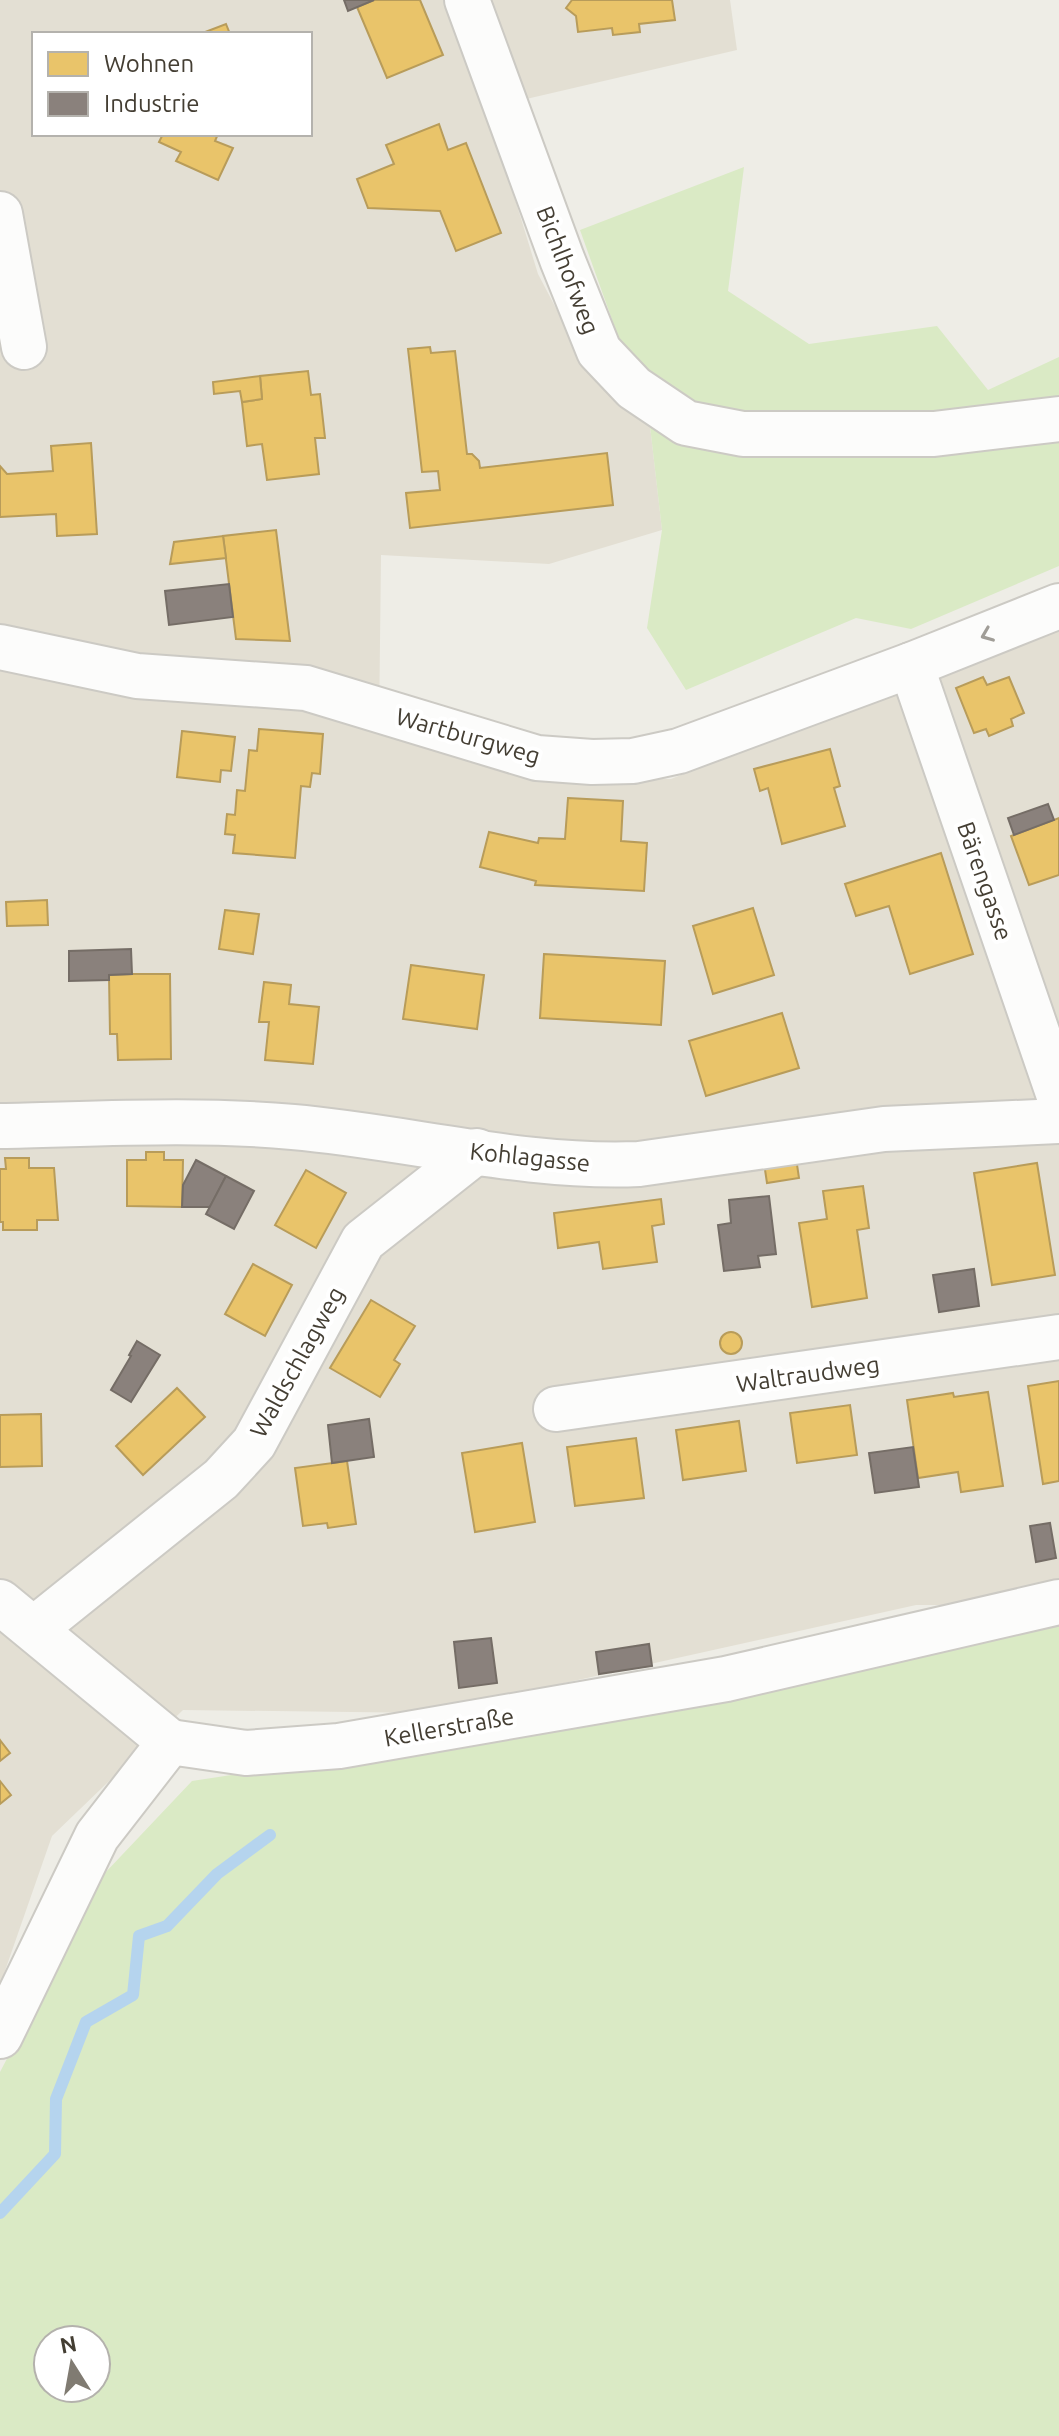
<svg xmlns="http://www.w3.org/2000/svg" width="1059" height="2436" font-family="Ubuntu,sans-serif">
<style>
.residential{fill:#e3dfd3;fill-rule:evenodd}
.green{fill:#daeac5;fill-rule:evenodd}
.homes{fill:#e9c46a;stroke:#b89c5a;stroke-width:2}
.industry{fill:#8a817c;stroke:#756d66;stroke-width:2}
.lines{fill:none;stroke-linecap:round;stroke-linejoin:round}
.stream{stroke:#b5d4ee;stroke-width:12}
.minor-casing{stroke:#cccac4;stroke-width:48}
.minor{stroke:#fcfcfb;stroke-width:44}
.oneway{stroke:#a09d97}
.labels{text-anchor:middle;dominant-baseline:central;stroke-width:8;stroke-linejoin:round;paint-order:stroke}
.street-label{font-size:24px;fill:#443e33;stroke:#fff}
</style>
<rect width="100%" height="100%" fill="#eeede6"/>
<!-- residential -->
<path class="residential" d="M0,0H730L737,50L487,108L538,274L590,373L650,426L662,530L549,564L381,555L379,728L522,775L671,779L1059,624V1582L951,1605H916L429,1713L183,1710L52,1836L0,1985ZM34,34H310V134H34Z"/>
<!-- green -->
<g class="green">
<polygon points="744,167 728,291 809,344 937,326 988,390 1059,357 1059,566 911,629 856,618 686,690 647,628 662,530 650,426 580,230"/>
<path d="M1059,1621V2436H0V2072L104,1874L192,1781L744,1696ZM48,2340H96V2388H48Z"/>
</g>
<!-- homes -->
<g class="homes">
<polygon points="374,0 420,0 443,55 387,78 357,7"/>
<polygon points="572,0 672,0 675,20 639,24 640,32 613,35 612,28 578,32 576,16 566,8"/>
<polygon points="226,24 230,34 200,34"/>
<polygon points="439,124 448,150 466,143 501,233 456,251 440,211 368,208 357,179 394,164 386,145"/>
<polygon points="163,134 218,134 215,141 233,148 218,180 176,161 181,152 159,142"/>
<polygon points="430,347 431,353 455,351 467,454 472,454 479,461 480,468 607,453 613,505 410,528 406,493 440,490 438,471 422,472 408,349"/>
<polygon points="308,371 311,395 320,394 325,438 315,438 319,474 267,480 262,444 247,446 242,402 262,399 260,376"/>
<polygon points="260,376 262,399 242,402 240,391 214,394 213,382"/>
<polygon points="91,443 97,534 57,536 56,514 0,517 0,466 7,474 53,471 51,446"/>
<polygon points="276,530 290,641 236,639 223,536"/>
<polygon points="223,536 226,558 170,564 174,542"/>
<polygon points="983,677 987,685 1009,677 1024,713 1011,719 1013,726 989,736 986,729 974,733 956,688"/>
<polygon points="259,729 323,734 320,774 312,773 310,787 301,786 295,858 233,853 235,835 225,834 227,814 235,815 237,790 245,791 249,750 257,751"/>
<polygon points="182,731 235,737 231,771 221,770 220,782 177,777"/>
<polygon points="830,749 840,786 834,788 845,826 782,844 768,788 760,791 754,769"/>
<polygon points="568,798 623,801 621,841 647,843 644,891 535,885 536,881 480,867 489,832 538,843 539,838 565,839"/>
<polygon points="1059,818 1059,875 1029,885 1011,836"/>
<polygon points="941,853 973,954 910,974 889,906 856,916 845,884"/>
<polygon points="47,900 48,925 7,926 6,902"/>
<polygon points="753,908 774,975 713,994 693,926"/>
<polygon points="225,910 259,914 253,954 219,949"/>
<polygon points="544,954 665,961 661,1025 540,1018"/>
<polygon points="411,965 484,975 477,1029 403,1019"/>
<polygon points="132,974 170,974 171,1059 118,1060 117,1034 110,1034 109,975"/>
<polygon points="264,982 291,985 289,1004 319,1007 313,1064 265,1060 269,1022 259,1022"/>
<polygon points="782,1013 799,1068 706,1096 689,1041"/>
<polygon points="146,1152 164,1152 164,1160 183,1160 182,1207 127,1206 127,1160 146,1160"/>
<polygon points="5,1158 29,1158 29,1168 54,1168 58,1220 37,1220 37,1230 3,1230 3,1222 0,1222 0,1169 6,1169"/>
<polygon points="796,1158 799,1178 767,1183 764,1163"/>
<polygon points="1037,1163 1055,1275 992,1285 974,1173"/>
<polygon points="306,1170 346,1193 316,1248 275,1225"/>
<polygon points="863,1186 869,1228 857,1230 867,1298 812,1307 799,1223 827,1219 823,1191"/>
<polygon points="661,1199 664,1224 652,1226 657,1262 603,1269 599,1242 558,1248 554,1213"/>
<polygon points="253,1264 292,1285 265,1336 225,1314"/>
<polygon points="371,1300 415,1326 394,1360 400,1364 380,1397 330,1368"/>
<circle cx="731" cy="1343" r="11"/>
<polygon points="1059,1381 1059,1481 1043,1484 1028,1386"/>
<polygon points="177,1388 205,1417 143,1475 116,1446"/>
<polygon points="988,1392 1003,1486 961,1492 958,1472 918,1478 907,1400 953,1393 954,1397"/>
<polygon points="850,1405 857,1455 797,1463 790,1413"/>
<polygon points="41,1414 42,1466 0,1467 0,1415"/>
<polygon points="739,1421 746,1471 683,1480 676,1430"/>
<polygon points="636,1438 644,1498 575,1506 567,1447"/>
<polygon points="522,1443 535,1522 475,1532 462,1453"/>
<polygon points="347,1461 356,1524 328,1528 327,1523 303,1526 295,1468"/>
<polygon points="0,1740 10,1753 0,1761"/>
<polygon points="0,1781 11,1795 0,1804"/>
</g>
<!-- industry -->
<g class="industry">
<polygon points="344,0 374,0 348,11"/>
<polygon points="229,584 233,617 169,625 165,591"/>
<polygon points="1048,804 1054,820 1014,835 1008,818"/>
<polygon points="131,949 132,974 109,975 109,980 69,981 69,951"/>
<polygon points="196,1160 226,1176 210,1207 182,1207 183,1185"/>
<polygon points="226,1176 254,1191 234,1229 206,1214"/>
<polygon points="769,1196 776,1254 758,1256 760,1267 724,1271 718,1225 731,1223 729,1200"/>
<polygon points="974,1269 979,1306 939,1312 933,1275"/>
<polygon points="137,1341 160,1355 131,1402 111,1390 131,1356 129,1355"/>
<polygon points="369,1419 374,1457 332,1463 328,1425"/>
<polygon points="913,1447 919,1487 875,1493 869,1453"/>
<polygon points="1050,1523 1056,1558 1036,1562 1030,1526"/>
<polygon points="491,1638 497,1683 459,1688 454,1642"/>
<polygon points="649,1644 652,1666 599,1674 596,1652"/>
</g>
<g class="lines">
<!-- stream -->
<polyline class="stream" points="0,2213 55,2154 56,2099 86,2022 133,1995 139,1936 167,1926 217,1874 270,1835"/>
<defs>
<g id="minor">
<polyline points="467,0 562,259 599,351 634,388 686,423 743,434 934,434 1059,419"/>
<polyline points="0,214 24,347"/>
<polyline points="0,647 137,676 306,688 537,758 592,762 633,761 679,751 911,665 1059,606"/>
<polyline points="911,665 1059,1096"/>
<path d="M0,1126C97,1124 196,1118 293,1127C407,1137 526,1169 639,1164L884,1129L1059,1121"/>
<polyline points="556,1409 1059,1337"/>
<polyline points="0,1602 170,1742"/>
<polyline points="34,1629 221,1479 254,1443 363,1241 477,1151"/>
<polyline points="170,1742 246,1753 339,1746 726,1679 1059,1602"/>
<polyline points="0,2036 97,1836 170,1742"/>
</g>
</defs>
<!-- minor casing -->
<use href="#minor" class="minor-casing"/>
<!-- minor -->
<use href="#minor" class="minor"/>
</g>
<!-- one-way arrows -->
<defs><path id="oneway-chevron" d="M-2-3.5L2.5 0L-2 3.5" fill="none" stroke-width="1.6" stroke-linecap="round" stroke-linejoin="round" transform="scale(2)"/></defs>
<use class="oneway" href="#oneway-chevron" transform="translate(987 635) rotate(158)"/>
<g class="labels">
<!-- street labels -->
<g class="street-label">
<text transform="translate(568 270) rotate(69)">Bichlhofweg</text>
<text transform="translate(468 736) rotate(16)">Wartburgweg</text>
<text transform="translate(985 881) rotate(71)">Bärengasse</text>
<text transform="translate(530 1157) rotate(6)">Kohlagasse</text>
<text transform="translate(297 1362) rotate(-61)">Waldschlagweg</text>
<text transform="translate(808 1374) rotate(-8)">Waltraudweg</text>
<text transform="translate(449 1727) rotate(-10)">Kellerstraße</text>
</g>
</g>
<!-- legend -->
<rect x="32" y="32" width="280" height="104" fill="#ffffff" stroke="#b4b2ad" stroke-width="2"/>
<rect x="48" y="52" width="40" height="24" fill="#e9c46a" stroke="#b4b2ad" stroke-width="2"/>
<text x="104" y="72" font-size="24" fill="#443e33">Wohnen</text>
<rect x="48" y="92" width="40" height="24" fill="#8a817c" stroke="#b4b2ad" stroke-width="2"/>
<text x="104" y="112" font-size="24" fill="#443e33">Industrie</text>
<!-- north arrow -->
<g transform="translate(72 2364) rotate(349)"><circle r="38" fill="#ffffff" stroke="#b4b2ad" stroke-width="2"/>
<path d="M0-6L14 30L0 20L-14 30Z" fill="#807b72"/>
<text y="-12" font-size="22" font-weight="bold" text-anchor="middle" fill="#443e33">N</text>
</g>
</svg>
